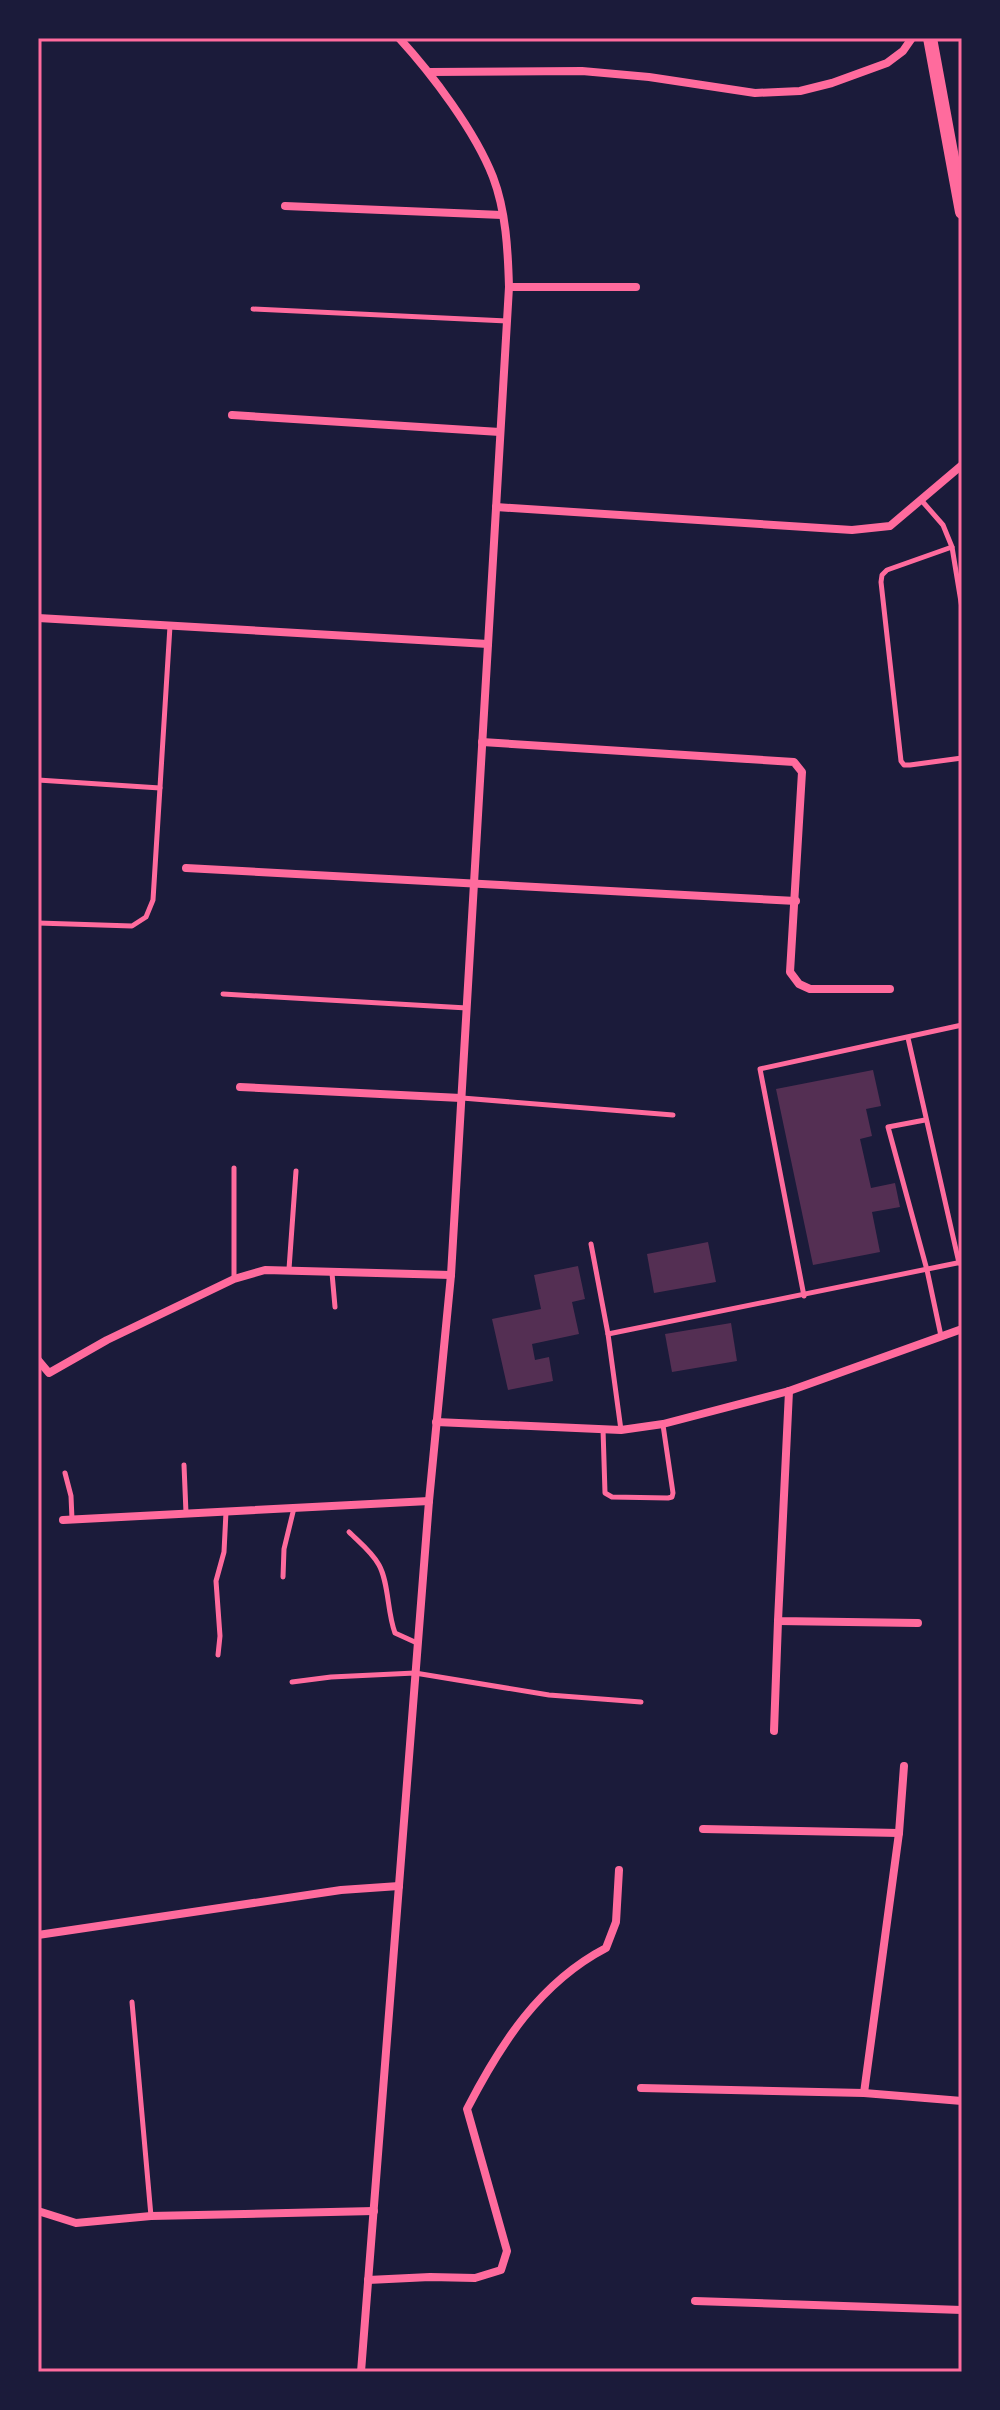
<svg xmlns="http://www.w3.org/2000/svg" width="1000" height="2410" font-family="Lato,sans-serif">
<style>
.building{fill:#542f53}
.lines{fill:none;stroke-linecap:round;stroke-linejoin:round}
.service{stroke:#ff6b9d;stroke-width:5}
.minor{stroke:#ff6b9d;stroke-width:8}
.secondary{stroke:#ff6b9d;stroke-width:14}
.neatline{fill:none;stroke:#ff6b9d;stroke-width:3}
</style>
<rect width="100%" height="100%" fill="#1b1b3a"/>
<!-- building -->
<g class="building">
<polygon points="873,1070 881,1106 866,1109 872,1136 860,1139 871,1188 895,1183 900,1207 872,1212 880,1252 813,1265 776,1089"/>
<polygon points="708,1242 716,1282 654,1293 647,1254"/>
<polygon points="578,1266 585,1299 572,1302 579,1334 532,1344 535,1360 549,1357 553,1381 508,1390 492,1319 541,1309 534,1275"/>
<polygon points="731,1323 737,1361 672,1372 665,1334"/>
</g>
<g class="lines">
<!-- service -->
<g class="service">
<polyline points="253,309 507,321"/>
<polyline points="922,501 943,525 952,547 962,608"/>
<polyline points="952,547 887,570 882,575 881,582 901,761 904,765 910,765 962,758"/>
<polyline points="38,780 160,788"/>
<polyline points="38,923 132,926 146,917 153,900 170,626"/>
<polyline points="223,994 467,1008"/>
<polyline points="908,1038 959,1263"/>
<polyline points="462,1098 673,1115"/>
<polyline points="925,1120 888,1127 927,1270 941,1336"/>
<polyline points="234,1168 234,1279"/>
<polyline points="591,1244 608,1334 621,1430"/>
<polyline points="289,1269 296,1171"/>
<polyline points="332,1273 335,1307"/>
<polyline points="804,1296 760,1069 962,1025"/>
<polyline points="608,1334 962,1262"/>
<polyline points="603,1429 605,1493 612,1497 668,1498 672,1497 673,1493 663,1425"/>
<polyline points="184,1465 186,1513"/>
<polyline points="65,1473 71,1496 72,1519"/>
<path d="M349,1532C359,1542 372,1552 379,1565C389,1583 387,1612 395,1633L417,1643"/>
<polyline points="283,1577 284,1549 294,1508"/>
<polyline points="218,1655 220,1636 216,1581 224,1552 226,1512"/>
<polyline points="292,1682 331,1677 415,1673 549,1695 641,1702"/>
<polyline points="132,2002 151,2216"/>
</g>
<!-- minor -->
<g class="minor">
<polyline points="429,72 582,71 649,77 755,93 800,91 832,83 887,63 903,51 912,38"/>
<polyline points="285,206 502,215"/>
<polyline points="509,287 636,287"/>
<polyline points="232,415 500,432"/>
<polyline points="496,507 852,530 890,526 962,465"/>
<polyline points="38,618 488,644"/>
<polyline points="482,742 794,762 802,772 790,972 799,984 810,989 890,989"/>
<polyline points="186,868 796,901"/>
<polyline points="240,1087 461,1098"/>
<polyline points="38,1360 49,1373 107,1340 234,1279 265,1270 451,1275"/>
<polyline points="789,1391 778,1621 918,1623"/>
<polyline points="436,1422 621,1430 663,1424 789,1391 962,1329"/>
<polyline points="63,1520 429,1501"/>
<polyline points="774,1731 778,1621"/>
<polyline points="703,1829 899,1833"/>
<polyline points="38,1935 341,1890 399,1886"/>
<polyline points="641,2088 864,2093 962,2101"/>
<polyline points="864,2093 899,1833 904,1766"/>
<polyline points="38,2211 76,2223 151,2216 374,2211"/>
<path d="M368,2280L430,2277L475,2278L501,2270L507,2251L467,2109C500,2045 539,1983 606,1948L616,1922L619,1870"/>
<polyline points="695,2301 962,2310"/>
<path d="M361,2372L429,1501L451,1275L509,287C508,251 506,211 493,177C475,131 432,74 399,38"/>
</g>
<!-- secondary -->
<polyline class="secondary" points="930,38 962,212"/>
</g>
<!-- border -->
<rect width="1000" height="2410" fill="none" stroke="#1b1b3a" stroke-width="80"/>
<rect x="40" y="40" width="920" height="2330" class="neatline"/>
</svg>
